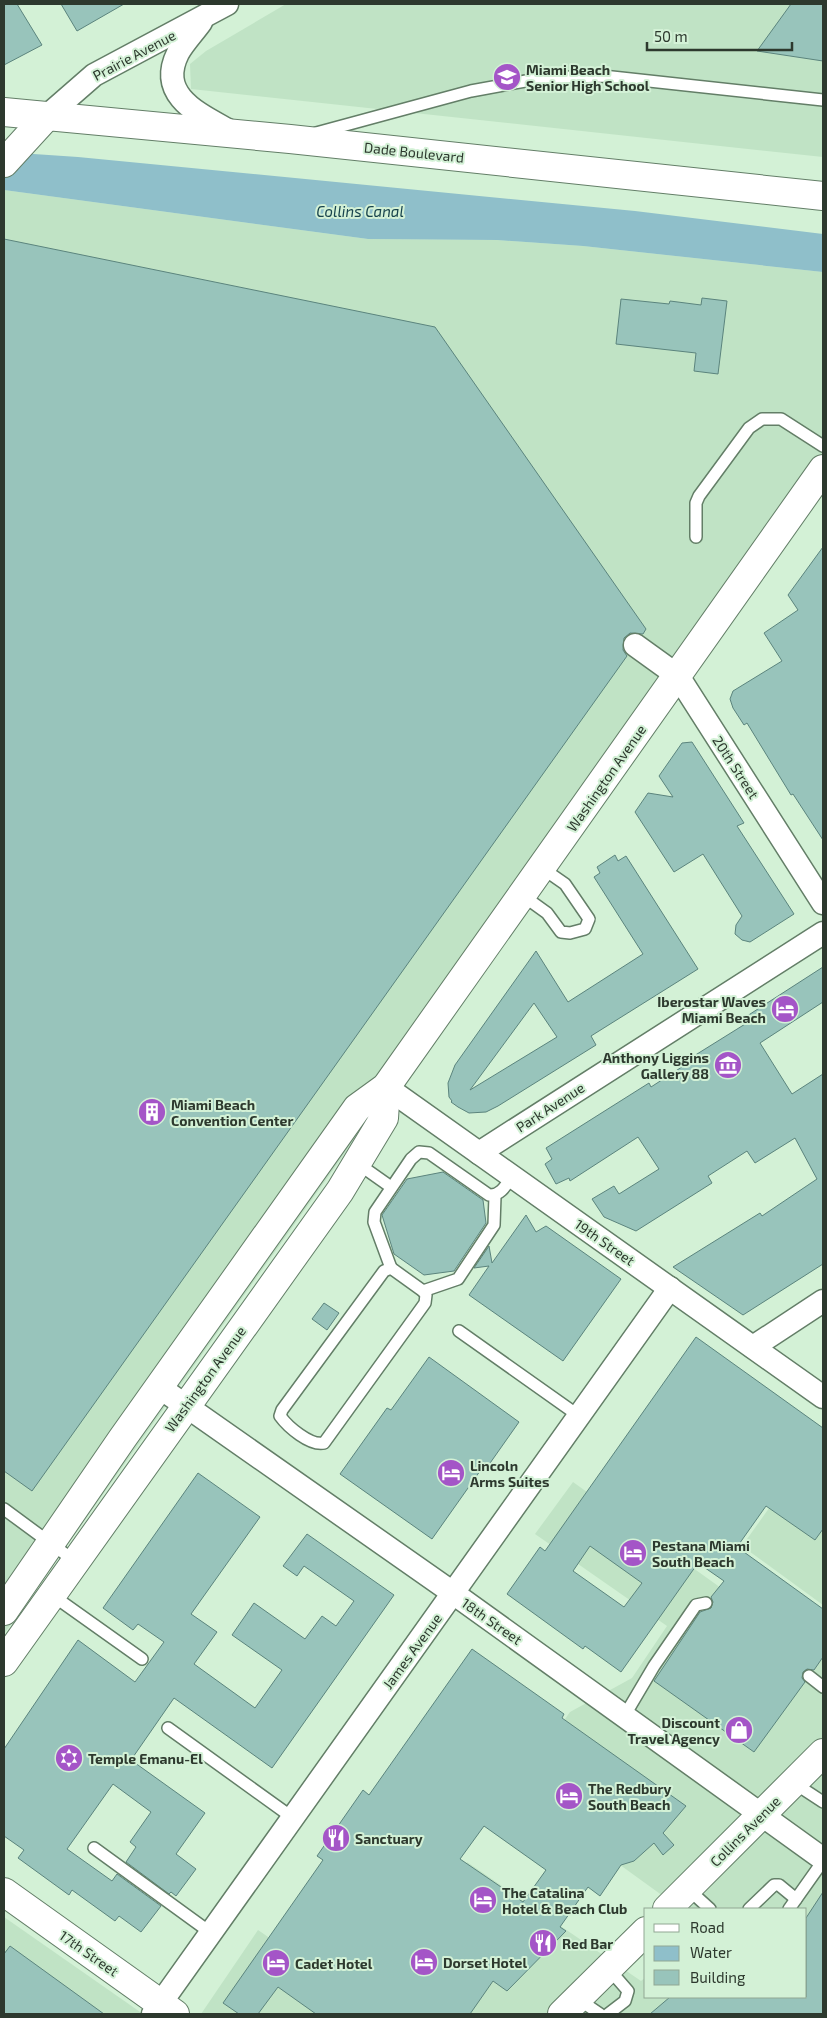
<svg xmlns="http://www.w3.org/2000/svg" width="827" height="2018" font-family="'Exo 2',sans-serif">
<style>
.built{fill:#c0e3c5}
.water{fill:#8fbfca}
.building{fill:#98c4bb;stroke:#5b847d;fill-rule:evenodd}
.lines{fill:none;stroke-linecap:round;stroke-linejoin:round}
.service-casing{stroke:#637e67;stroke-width:14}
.minor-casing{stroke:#637e67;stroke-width:25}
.tertiary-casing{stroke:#637e67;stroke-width:30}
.secondary-casing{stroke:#637e67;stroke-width:30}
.primary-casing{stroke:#637e67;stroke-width:30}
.service{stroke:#fff;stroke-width:11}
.minor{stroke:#fff;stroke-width:22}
.tertiary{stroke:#fff;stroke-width:28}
.secondary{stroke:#fff;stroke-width:28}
.primary{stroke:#fff;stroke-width:28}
.labels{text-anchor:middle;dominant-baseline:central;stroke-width:4;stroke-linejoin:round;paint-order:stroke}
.street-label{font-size:14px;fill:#2d392e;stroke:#d3f1d6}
.poi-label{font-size:14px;font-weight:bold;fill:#2d392e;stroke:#d3f1d6;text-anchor:start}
.water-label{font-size:15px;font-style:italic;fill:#18444d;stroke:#d3f1d6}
</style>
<rect width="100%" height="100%" fill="#d3f1d6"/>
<!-- built -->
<g class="built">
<polygon points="286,4 823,4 823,157 191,89 190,64 206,51"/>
<polygon points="4,190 368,239 497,240 583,246 823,272 823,479 4,1634"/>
<polygon points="823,1433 823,1605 742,1546"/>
<polygon points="573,1482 823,1661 823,2014 201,2014 258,1930 361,2001 421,1929 467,1862 641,1981 646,1977 646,1997 806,1997 806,1909 681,1909 515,1789 570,1712 632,1678 667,1626 535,1534"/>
<polygon points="4,1917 143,2014 4,2014"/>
</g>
<!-- water -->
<polygon class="water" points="4,152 78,157 635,211 823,234 823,272 583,246 497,240 368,239 4,190"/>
<!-- building -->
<g class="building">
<polygon points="4,4 17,4 42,45 4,65"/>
<polygon points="61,4 124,4 77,31"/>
<polygon points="791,4 823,4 823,61 757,51"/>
<polygon points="4,239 435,327 646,629 643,634 630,633 624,638 623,650 627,656 32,1491 4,1471"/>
<polygon points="702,298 727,301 718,374 694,371 696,353 616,344 621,299 669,304 670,301 701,305"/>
<polygon points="823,547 823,840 793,794 791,795 747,723 744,725 733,708 730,699 733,691 782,661 764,633 798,610 788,595"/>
<polygon points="692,742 744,823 737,826 794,914 750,942 742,940 735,934 736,925 742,916 703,854 674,872 635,812 648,793 673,797 659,776 682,743"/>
<path d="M615,855L618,861L626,856L698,969L591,1036L596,1045L498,1106L486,1112L469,1113L458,1107L451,1102L452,1101L449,1097L448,1083L455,1065L536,951L568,1002L643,954L594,877L600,873L597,867ZM534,1003L557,1037L470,1090Z"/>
<polygon points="823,967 823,1002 760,1043 792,1094 823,1074 823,1264 743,1315 673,1267 760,1213 762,1216 817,1179 795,1138 755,1163 747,1151 708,1176 712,1183 636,1231 604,1217 592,1199 614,1186 619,1194 659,1169 638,1137 570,1181 569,1178 556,1184 545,1164 552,1159 546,1148 649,1083 651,1087 691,1061 689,1059 750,1021 747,1016"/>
<polygon points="443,1172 483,1200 486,1223 454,1271 424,1275 394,1254 382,1215 407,1179"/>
<polygon points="526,1215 536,1232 546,1226 621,1279 563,1361 469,1295 489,1266 474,1268 489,1246 492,1263"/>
<polygon points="324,1303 339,1313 327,1330 312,1319"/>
<path d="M696,1337L823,1428V1529L815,1540L766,1506L737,1547L823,1609V1657L814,1670L807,1669L803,1672L802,1678L805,1682L754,1752L654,1681L700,1612L711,1608L713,1602L711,1597L724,1581L698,1563L621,1672L585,1646L583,1649L507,1594L540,1547L545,1551ZM590,1546L642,1583L624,1607L573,1571Z"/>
<polygon points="429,1357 519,1422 488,1466 485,1464 432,1539 340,1474 387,1408 391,1410"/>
<polygon points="198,1473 260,1517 191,1614 217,1632 194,1664 255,1708 282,1670 232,1635 254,1603 305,1639 322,1616 336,1626 354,1601 304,1566 297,1576 283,1566 307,1534 394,1595 272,1768 174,1698 131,1760 205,1813 176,1854 196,1869 176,1896 171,1892 169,1894 126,1862 136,1847 130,1842 151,1812 113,1784 67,1849 112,1881 117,1874 161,1906 141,1932 119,1916 115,1921 72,1890 69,1895 18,1858 24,1850 4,1836 4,1749 78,1640 135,1682 164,1642 138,1624 133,1630 103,1608"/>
<path d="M472,1649L564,1714L562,1718L686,1806L663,1833L674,1845L663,1855L654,1843L634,1861L621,1865L600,1896L588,1887L560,1927L566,1931L507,1991L493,1981L470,2014H316L278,1987L258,2014H239L223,2003L323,1860L317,1856L363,1790L369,1795ZM484,1826L546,1870L523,1902L460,1859Z"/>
<polygon points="823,1892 823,2014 650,2014 670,1997 806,1997 806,1918"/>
<polygon points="10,1946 104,2014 4,2014 4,1954"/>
</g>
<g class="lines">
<defs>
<g id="service">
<polyline points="316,133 471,91 542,78 603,76 823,100"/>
<polyline points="696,537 696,503 699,496 749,428 762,419 781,419 823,446"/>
<polyline points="522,895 547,913 561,932 570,933 585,929 589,919 565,884 542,868"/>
<polyline points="357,1163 391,1187"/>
<path d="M391,1268L423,1291L426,1295L425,1303L324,1443C310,1446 288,1427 280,1416L282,1410L384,1271Z"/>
<path d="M391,1268L374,1222L375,1212L411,1159L419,1152L429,1153L489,1195C501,1196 506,1185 512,1176"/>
<polyline points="423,1291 458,1279 494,1225 495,1196"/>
<polyline points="459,1331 579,1416"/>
<polyline points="4,1509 76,1562"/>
<polyline points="52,1595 142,1659"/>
<polyline points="809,1676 823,1687"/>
<polyline points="625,1715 654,1666 696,1605 706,1603"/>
<polyline points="168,1728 293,1818"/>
<polyline points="794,1783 823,1802"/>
<polyline points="94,1848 211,1933"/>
<polyline points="688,1889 710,1909"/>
<polyline points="749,1909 774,1885 779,1885 796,1899"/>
<polyline points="789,1909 823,1861"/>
<polyline points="578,1999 600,2014"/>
<polyline points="608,2014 625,2001 628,1991 608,1968"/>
</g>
<g id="minor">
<path d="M201,22C194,32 184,42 178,53C156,97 202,115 231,132"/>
<polyline points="47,116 94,75 227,4"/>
<polyline points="635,645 678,676 823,903"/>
<polyline points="386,1087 823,1397"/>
<polyline points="479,1153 823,933"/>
<polyline points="753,1347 823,1301"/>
<polyline points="159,1387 453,1593 823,1859"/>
<polyline points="153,2014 670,1288"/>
</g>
<g id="tertiary">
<polyline points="4,163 47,116"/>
<polyline points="4,1892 175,2014"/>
</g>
<g id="secondary">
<polyline points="4,112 290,139 823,196"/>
<polyline points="4,1611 122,1439 357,1108 386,1087 823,469"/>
<polyline points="4,1662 340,1191 384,1118 386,1087"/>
</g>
<g id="primary">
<polyline points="667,1909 823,1753"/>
<polyline points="562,2014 646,1931"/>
</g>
</defs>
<!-- service casing -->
<use href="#service" class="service-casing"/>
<!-- minor casing -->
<use href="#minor" class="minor-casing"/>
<!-- tertiary casing -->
<use href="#tertiary" class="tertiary-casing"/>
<!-- secondary casing -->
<use href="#secondary" class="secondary-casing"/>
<!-- primary casing -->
<use href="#primary" class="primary-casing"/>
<!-- service -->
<use href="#service" class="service"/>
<!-- minor -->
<use href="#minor" class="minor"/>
<!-- tertiary -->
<use href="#tertiary" class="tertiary"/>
<!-- secondary -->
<use href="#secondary" class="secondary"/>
<!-- primary -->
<use href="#primary" class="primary"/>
</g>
<!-- icons -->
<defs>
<symbol id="school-disc" viewBox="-11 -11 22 22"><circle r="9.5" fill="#a455c7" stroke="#d3f1d6"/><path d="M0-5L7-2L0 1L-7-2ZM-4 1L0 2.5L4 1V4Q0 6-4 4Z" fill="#fff"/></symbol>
<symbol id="hotel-disc" viewBox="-11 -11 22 22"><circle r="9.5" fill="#a455c7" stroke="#d3f1d6"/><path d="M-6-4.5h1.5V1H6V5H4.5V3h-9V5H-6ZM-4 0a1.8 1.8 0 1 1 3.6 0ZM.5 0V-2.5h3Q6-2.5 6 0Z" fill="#fff"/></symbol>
<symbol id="museum-disc" viewBox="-11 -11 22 22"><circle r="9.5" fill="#a455c7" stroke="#d3f1d6"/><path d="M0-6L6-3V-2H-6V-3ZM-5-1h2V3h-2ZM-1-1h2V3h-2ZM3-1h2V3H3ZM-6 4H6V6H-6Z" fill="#fff"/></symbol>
<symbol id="building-disc" viewBox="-11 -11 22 22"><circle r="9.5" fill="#a455c7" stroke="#d3f1d6"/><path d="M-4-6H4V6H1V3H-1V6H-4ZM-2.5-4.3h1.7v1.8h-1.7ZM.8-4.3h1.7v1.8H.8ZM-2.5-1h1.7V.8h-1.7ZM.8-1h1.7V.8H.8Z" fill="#fff"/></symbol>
<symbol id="shop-disc" viewBox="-11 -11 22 22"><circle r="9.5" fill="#a455c7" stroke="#d3f1d6"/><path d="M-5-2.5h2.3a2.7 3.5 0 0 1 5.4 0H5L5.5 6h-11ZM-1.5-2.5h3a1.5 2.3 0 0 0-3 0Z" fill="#fff"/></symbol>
<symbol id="synagogue-disc" viewBox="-11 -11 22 22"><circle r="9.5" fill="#a455c7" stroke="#d3f1d6"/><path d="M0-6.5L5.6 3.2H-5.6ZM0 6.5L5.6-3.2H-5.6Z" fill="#fff"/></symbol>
<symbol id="restaurant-disc" viewBox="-11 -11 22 22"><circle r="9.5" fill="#a455c7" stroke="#d3f1d6"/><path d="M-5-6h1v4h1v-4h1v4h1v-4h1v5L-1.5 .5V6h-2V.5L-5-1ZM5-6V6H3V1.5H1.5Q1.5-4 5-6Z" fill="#fff"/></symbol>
</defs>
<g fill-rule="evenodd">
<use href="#school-disc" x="491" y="61" width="32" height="32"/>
<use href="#hotel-disc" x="769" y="993" width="32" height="32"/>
<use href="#museum-disc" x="712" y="1049" width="32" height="32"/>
<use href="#building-disc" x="136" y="1096" width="32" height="32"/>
<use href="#hotel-disc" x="435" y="1457" width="32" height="32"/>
<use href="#hotel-disc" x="617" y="1537" width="32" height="32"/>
<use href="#shop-disc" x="723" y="1714" width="32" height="32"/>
<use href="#synagogue-disc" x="53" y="1742" width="32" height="32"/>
<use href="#hotel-disc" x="553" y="1780" width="32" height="32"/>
<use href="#restaurant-disc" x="320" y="1822" width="32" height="32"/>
<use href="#hotel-disc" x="467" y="1884" width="32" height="32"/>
<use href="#restaurant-disc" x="527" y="1927" width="32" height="32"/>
<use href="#hotel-disc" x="408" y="1946" width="32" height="32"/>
<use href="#hotel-disc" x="260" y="1947" width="32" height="32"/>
</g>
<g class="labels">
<!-- street labels -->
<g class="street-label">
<text transform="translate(134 55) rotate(-28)">Prairie Avenue</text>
<text transform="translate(414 152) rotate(6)">Dade Boulevard</text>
<text transform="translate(736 767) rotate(57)">20th Street</text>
<text transform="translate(606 778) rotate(-55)">Washington Avenue</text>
<text transform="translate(550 1107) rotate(-33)">Park Avenue</text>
<text transform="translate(605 1242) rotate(35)">19th Street</text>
<text transform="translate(205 1379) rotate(-54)">Washington Avenue</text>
<text transform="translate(492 1621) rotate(35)">18th Street</text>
<text transform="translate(412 1651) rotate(-54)">James Avenue</text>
<text transform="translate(745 1831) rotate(-45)">Collins Avenue</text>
<text transform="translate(89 1953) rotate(35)">17th Street</text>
</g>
<!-- poi labels -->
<g class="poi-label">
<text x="526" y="69">Miami Beach<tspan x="526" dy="16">Senior High School</tspan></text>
<text x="766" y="1001" text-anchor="end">Iberostar Waves<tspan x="766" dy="16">Miami Beach</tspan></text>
<text x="709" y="1057" text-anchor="end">Anthony Liggins<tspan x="709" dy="16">Gallery 88</tspan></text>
<text x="171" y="1104">Miami Beach<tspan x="171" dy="16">Convention Center</tspan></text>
<text x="470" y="1465">Lincoln<tspan x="470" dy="16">Arms Suites</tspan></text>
<text x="652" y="1545">Pestana Miami<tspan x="652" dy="16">South Beach</tspan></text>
<text x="720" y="1722" text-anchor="end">Discount<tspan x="720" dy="16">Travel Agency</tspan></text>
<text x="88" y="1758">Temple Emanu-El</text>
<text x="588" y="1788">The Redbury<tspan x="588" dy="16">South Beach</tspan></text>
<text x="355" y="1838">Sanctuary</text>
<text x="502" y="1892">The Catalina<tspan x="502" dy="16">Hotel &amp; Beach Club</tspan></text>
<text x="562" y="1943">Red Bar</text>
<text x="443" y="1962">Dorset Hotel</text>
<text x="295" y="1963">Cadet Hotel</text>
</g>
<!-- water labels -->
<g class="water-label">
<text x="360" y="211">Collins Canal</text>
</g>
</g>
<!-- border -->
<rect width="827" height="2018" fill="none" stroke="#2d392e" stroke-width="10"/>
<!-- legend -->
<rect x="644" y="1908" width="162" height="90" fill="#d3f1d6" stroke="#91a793"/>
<rect x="654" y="1924" width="25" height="8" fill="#ffffff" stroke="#91a793"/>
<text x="690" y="1933" font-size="15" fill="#2d392e">Road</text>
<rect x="654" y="1946" width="25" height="15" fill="#8fbfca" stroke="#91a793"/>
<text x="690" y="1958" font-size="15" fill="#2d392e">Water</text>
<rect x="654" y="1970" width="25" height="15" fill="#98c4bb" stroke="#91a793"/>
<text x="690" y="1983" font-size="15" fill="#2d392e">Building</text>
<!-- scale -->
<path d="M647 42v8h145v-8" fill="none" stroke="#2d392e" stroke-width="2.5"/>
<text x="654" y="42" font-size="15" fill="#2d392e" stroke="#d3f1d6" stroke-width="4" paint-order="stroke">50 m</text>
</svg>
